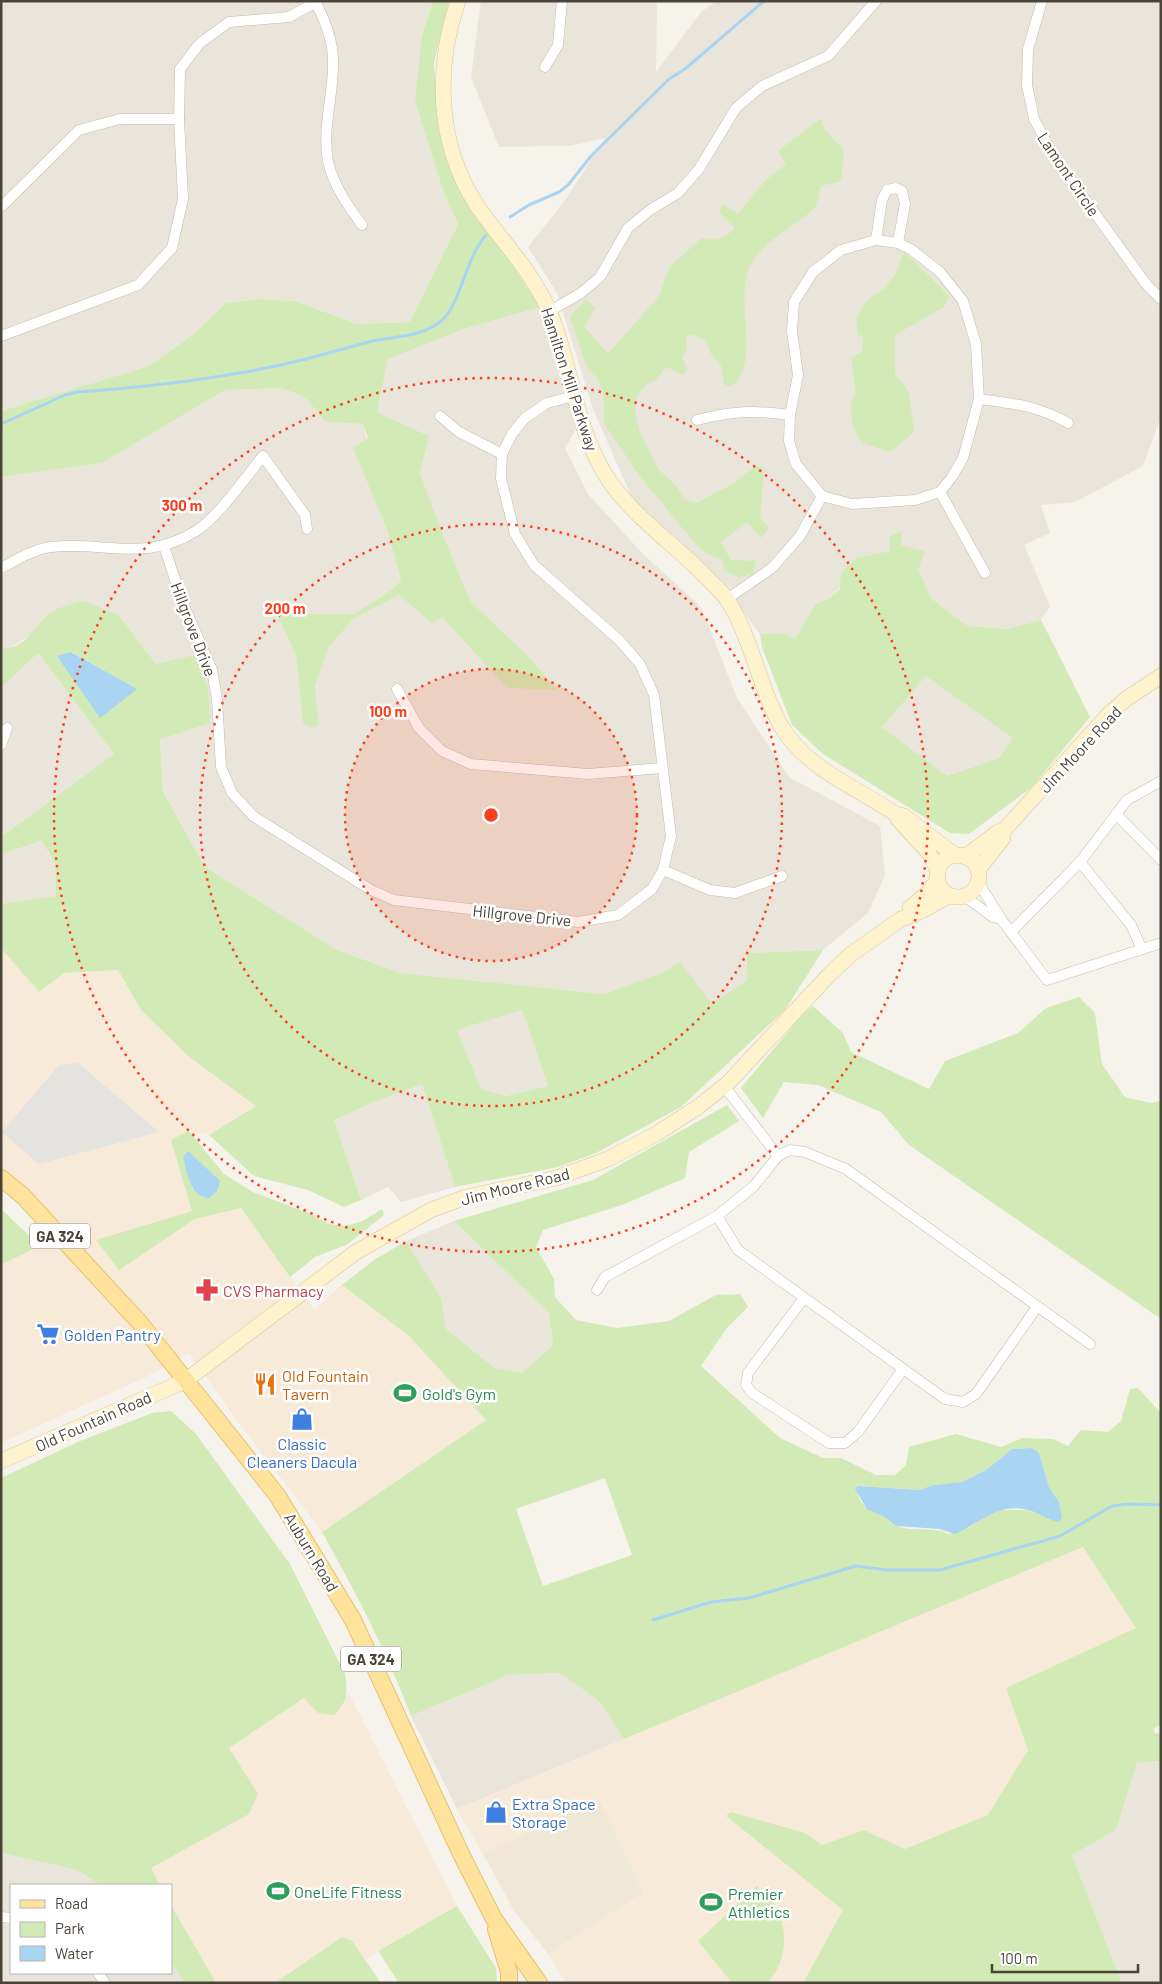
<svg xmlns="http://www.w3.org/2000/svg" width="1162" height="1984" font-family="Barlow,sans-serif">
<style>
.residential{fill:#eae5da}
.commercial{fill:#f7ead8}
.education{fill:#efe8d6}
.green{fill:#d2eab5;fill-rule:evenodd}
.parking{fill:#e5e3e0}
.water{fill:#a9d4f2}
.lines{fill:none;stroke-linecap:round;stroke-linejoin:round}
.stream{stroke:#a9d4f2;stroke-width:3}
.street-casing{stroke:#c2bbae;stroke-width:11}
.secondary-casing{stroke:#d6c79b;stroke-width:16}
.primary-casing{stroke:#e6c16a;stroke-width:18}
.street{stroke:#fff;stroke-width:10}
.secondary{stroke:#fff3cd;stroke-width:15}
.primary{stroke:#ffe39c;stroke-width:16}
.ring{fill:none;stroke:#fc3f1d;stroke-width:2.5;stroke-dasharray:2.5 5}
.labels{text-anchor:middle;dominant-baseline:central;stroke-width:5;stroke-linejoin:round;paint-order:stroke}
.shield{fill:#fff;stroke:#817c74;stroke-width:1}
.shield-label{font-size:15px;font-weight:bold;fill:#4b4439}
.street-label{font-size:16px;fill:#4b4439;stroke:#fff}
.health-label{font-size:16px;fill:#be3a42;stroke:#fff;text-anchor:start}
.shop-label{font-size:16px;fill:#366cbe;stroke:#fff;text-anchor:start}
.food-label{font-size:16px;fill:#c56008;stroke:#fff;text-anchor:start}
.leisure-label{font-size:16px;fill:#27864d;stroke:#fff;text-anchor:start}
.centre{fill:#fc3f1d;stroke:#fff;stroke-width:2.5}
.ring-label{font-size:15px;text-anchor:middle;font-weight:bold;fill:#fc3f1d;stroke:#fff;stroke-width:5;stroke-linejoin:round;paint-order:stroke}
</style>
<rect width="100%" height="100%" fill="#f6f3ec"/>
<!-- residential -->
<g class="residential">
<polygon points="1,1 433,1 422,36 444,193 458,224 410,322 357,324 295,301 258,299 226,303 194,334 149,366 1,411"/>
<polygon points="481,1 657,1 656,72 702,11 717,1 1161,1 1161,417 1143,466 1075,502 1041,505 1050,533 1024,545 1050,606 1041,620 1006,629 968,626 932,599 917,570 901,545 901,531 890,551 876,554 828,599 815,604 798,635 793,640 783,633 760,634 727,591 632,498 593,409 557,293 528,247 566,199 605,138 568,146 499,147 471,77"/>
<polygon points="540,307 565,387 575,431 565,448 588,494 642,553 701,607 737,698 789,777 880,826 885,875 868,913 823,950 748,953 747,980 712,1005 680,963 665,972 604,994 399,973 337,950 205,867 163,790 156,664 119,615 53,611 31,635 8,649 1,648 1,477 102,463 225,390 282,388 306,398 325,422 363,424 401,580 394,588 354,614 302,614 271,601 296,655 303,724 319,725 315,686 329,647 353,619 399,594 433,624 442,617 507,687 556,690 527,655 471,602 443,535 420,473 429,436 377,412 388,359 467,328"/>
<polygon points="38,653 114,754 1,837 1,688"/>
<polygon points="926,676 1014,738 999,758 947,776 882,727"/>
<polygon points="43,841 55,863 56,896 1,904 1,854"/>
<polygon points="522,1010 548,1086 506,1096 481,1089 457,1030"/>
<polygon points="422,1084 455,1187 401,1202 388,1187 361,1200 334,1120 374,1102"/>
<polygon points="454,1221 549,1313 553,1345 522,1373 495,1368 446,1329 440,1298 406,1241"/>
<polygon points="560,1673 600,1702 624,1739 457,1809 411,1716 508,1675"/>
<polygon points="1161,1761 1161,1983 1122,1983 1072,1855 1116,1830 1137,1763"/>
<polygon points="1,1853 77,1870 100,1885 11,1885 11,1973 171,1973 171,1963 185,1983 1,1983"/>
</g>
<!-- commercial -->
<g class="commercial">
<polygon points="1,948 39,992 64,973 118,970 141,1010 188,1056 257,1106 209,1135 189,1131 192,1211 96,1240 119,1269 196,1219 241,1208 314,1309 342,1285 409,1336 486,1420 322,1532 235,1418 189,1353 148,1376 1,1443 1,1265 61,1236 1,1182"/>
<polygon points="1083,1547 1136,1628 1006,1688 1028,1750 988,1815 905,1849 864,1830 822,1845 805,1833 732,1812 727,1817 843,1910 803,1983 566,1983 548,1954 642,1892 599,1799 483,1854 457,1809"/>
<polygon points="348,1692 457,1906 378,1951 366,1960 352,1941 342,1937 275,1983 216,1983 171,1905 171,1885 160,1885 151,1869 180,1851 258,1794 229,1748 305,1697 343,1706"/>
</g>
<!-- education -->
<polygon class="education" points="599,1799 643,1892 548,1954 513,1909 483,1854"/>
<!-- green -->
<g class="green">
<polygon points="433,1 449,1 434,63 439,127 459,191 506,255 540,307 467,328 388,359 377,412 429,436 420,473 443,535 471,602 527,655 557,690 507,688 442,617 433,624 399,595 353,619 329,647 315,686 319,725 314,728 303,724 296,655 270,600 302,614 354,614 394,588 401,580 387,529 353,448 368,438 363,424 325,422 306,398 282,388 225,390 102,463 1,477 1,411 149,366 194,334 226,303 258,299 295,301 357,324 410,322 458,224 444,193 415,100 422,36"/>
<path d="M820,119L825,130L844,150L841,181L821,186L816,207C797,225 770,237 754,259C729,294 765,363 730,387L724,384L721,365L711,354L706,341L692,334L686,336L687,350L682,357L687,368L684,375L666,367L656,380L645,385L637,396L635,411L640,433L659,470L676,486L684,499L697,503L736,482L755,466L764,468L760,517L769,528L761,538L747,522L721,542L731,560L756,561L753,574L739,577L725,571L721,559L711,556L697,546L639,475L604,423V395L597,378L587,368L570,317L586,299L595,308L585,327L608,354L659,296L670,266L702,238C715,242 725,238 735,228L719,212L723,204L738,214L765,181L786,164L778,151Z"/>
<path d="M904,252L949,296L944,307L895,335V374L909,392L914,432L890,452L862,443C853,429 845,409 856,393L851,359L862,351L863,336L858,335L856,318L869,298L883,290L896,273Z"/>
<path d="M902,531L901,545L925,551L918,570L932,599L968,626L1006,629L1041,620L1090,717L1032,787L969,834L950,833L823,754L792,725L762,647L760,634L783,633L794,639L798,635L815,604L828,599L840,589L841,573L856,558L890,551V536ZM926,676L1013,738L999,758L947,776L882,727Z"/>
<path d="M83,601L119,615L156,664L195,655L208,688L210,723L160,739L163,791L205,867L337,950L400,973L604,994L664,972L680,962L712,1004L747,980V953L823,950L785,1010L681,1107L596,1153L558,1167L455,1187L422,1084L374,1102L334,1120L361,1200L344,1207L308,1190L254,1176L209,1135L256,1106L188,1056L141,1010L118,970L64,973L39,992L1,948V904L56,896L55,863L42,841L1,854V837L114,754L38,653L1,688V648C26,651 36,622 53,611C61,606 74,604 83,601ZM72,652L136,689L57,657ZM522,1010L548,1086L506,1096L481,1089L457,1030Z"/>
<polygon points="1079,997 1095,1013 1102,1064 1125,1097 1151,1103 1161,1101 1161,1319 909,1145 881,1112 818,1085 784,1082 763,1118 741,1088 802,1015 813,1006 843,1033 851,1052 929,1089 945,1061 1018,1033 1046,1008"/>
<path d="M727,1105L739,1121L689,1152L685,1178L622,1205L543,1230L536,1247L554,1279L555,1297L576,1320L617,1328L669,1321L716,1295L740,1294L748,1307L726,1329L701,1366L780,1438L823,1458H841L876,1475H895L906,1465L909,1447L956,1434L1001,1447L1022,1438L1053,1439L1068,1446L1081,1430L1108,1432L1121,1421L1130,1389L1138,1388L1161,1413V1724L1153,1729L1155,1733L1161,1734V1761L1137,1763L1116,1830L1072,1855L1122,1983H803L843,1910L726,1816L731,1812L805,1833L822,1845L864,1830L905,1849L988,1815L1028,1750L1006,1688L1136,1628L1083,1547L624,1739L600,1702L560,1673L508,1675L411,1716C387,1652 355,1591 322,1532L486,1420L409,1336L342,1285L374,1260L406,1241L441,1298L446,1329L495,1368L522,1373L553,1345L549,1313L454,1221L593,1180ZM1032,1448L1039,1453L1049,1487L1059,1502L1035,1513L1028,1510H999L986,1515L970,1527L949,1534C934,1527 919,1531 903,1528C893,1526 890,1521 883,1516C869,1507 856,1507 858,1486L921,1490L933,1485L962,1482L986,1470L1012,1449ZM605,1478L632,1555L543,1586L516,1509Z"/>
<path d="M189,1131L224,1174L253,1192L311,1214L329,1224L345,1226L363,1221L382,1209L384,1215L348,1244L315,1257L290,1277L241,1208L195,1219L119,1270L96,1240L192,1211L171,1140ZM183,1157L217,1191L193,1190Z"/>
<polygon points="1,1209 40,1246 1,1265"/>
<path d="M171,1411L196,1434L290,1564L345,1674C348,1692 348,1702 334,1715L318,1713L304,1698L229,1748L258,1794L249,1814L151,1868L160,1885H100L77,1870L1,1853V1478L80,1441L152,1413Z"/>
<path d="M757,1886C761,1890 767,1894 771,1899C790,1923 788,1963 767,1983H732L698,1941Z"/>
<polygon points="171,1905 216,1983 185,1983 171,1963"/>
<polygon points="457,1906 496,1968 497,1983 399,1983 378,1951"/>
<polygon points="342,1937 352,1941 381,1983 275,1983"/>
</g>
<!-- parking -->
<polygon class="parking" points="78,1063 159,1132 39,1164 2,1132 59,1065"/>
<!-- water -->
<g class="water">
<polygon points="71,652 137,689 100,718 57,656"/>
<path d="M188,1151L220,1181L217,1191L209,1198C189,1196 188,1174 183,1157Z"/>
<path d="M1032,1448L1039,1453L1049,1487L1059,1502L1062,1518L1058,1522C1047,1519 1039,1513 1028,1510C998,1502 980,1523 955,1534L939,1529L896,1526L883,1516L867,1509L855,1489L858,1486L920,1490L933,1485L962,1482L986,1470L1012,1449Z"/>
</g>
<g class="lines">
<!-- stream -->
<g class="stream">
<polyline points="510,217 529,205 559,192 568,185 591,156 669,79 685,69 764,1"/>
<path d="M1,424L65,395L78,392C147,387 217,379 285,364C313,358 341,349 369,342C393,336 421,338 441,321C462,303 464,260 486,235"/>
<polyline points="653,1620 711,1602 749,1598 856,1566 886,1570 940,1570 1060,1536 1112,1506 1130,1504 1161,1505"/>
</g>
<defs>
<g id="street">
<polyline points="1042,1 1028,49 1027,85 1034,119 1055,158 1146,284 1161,299"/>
<path d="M316,3C326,23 334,43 333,66C333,97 322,129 328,161C333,185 348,206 362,225"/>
<polyline points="545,67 558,45 562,1"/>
<polyline points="1,207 79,130 120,119 179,119"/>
<polygon points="876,240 898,243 912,250 940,272 963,301 976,344 979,399 963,458 952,477 940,492 915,500 852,504 822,496 796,464 789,441 790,415 798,375 792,331 794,302 813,272 841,250"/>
<polyline points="876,240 882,200 887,190 896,188 902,191 905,204 898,243"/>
<polyline points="550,311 581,293 600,277 628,228 650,210 678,193 699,169 736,108 762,86 828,56 876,1"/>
<polyline points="1,336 138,285 172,248 183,199 179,119 180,69 200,43 229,22 289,17 318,1"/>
<path d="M979,399C1015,404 1036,405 1068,423"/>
<polyline points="440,416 459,432 502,454"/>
<path d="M697,420C732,411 754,410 790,415"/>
<polyline points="940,492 985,573"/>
<polyline points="164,546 182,601 212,670 217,699 221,767 232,793 253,816 371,890 394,900 578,922 618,915 652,889 663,870 671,836 654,695 640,664 619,640 534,565 515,534 501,479 502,454 512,434 525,418 547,403 574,396"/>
<path d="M1,568C16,560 34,549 51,547C105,541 145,563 196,531C219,516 245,478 263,456L305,515L307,529"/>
<polyline points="727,599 772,568 800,536 822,496"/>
<polyline points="397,689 419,728 442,751 471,764 588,774 662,768"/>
<polyline points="1,745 7,728"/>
<polyline points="1116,814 1161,860"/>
<polyline points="1080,862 1131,925 1142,949"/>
<polyline points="663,870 710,890 735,893 782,876"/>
<polyline points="978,882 1001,919 1047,980 1161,943"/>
<polyline points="964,896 993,917 1001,919"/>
<polyline points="1011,932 1080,862 1127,800 1161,781"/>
<polyline points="724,1086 778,1156"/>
<polyline points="717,1216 738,1250 945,1399 963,1402 976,1394 1037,1307"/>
<polyline points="597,1290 605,1277 717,1216 754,1186 778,1156 790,1150 805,1152 846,1169 1090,1344"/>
<polyline points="804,1298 748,1373 746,1385 752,1393 829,1443 845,1443 858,1432 903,1369"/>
<polyline points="1,1917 11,1918"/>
<polyline points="98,1973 105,1983"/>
</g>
<g id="secondary">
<path d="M458,1C435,68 437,143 476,204C500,240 533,271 550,313C572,367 575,429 608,479C634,518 676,545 708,579C715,586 723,593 728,601C754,641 762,704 790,739C818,774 861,790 897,815L904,816L956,856"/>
<polyline points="898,819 929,853 938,871"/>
<circle cx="958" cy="876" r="21"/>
<polyline points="965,857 998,832 1005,829 1109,714 1126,699 1161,676"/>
<polyline points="978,870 1003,838"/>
<polyline points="910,908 928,893 938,879"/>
<path d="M1,1461L185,1381L356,1252L431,1210L466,1197L556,1178L608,1159L656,1134L698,1107L728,1083L829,975L850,955L901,919C918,916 934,902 950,896"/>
</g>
<g id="primary">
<polyline points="1,1178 23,1196 140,1323 277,1495 353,1620 461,1854 494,1919 539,1983"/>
<polyline points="496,1929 509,1972 509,1983"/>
</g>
</defs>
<!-- street casing -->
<use href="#street" class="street-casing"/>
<!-- secondary casing -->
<use href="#secondary" class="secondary-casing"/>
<!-- primary casing -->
<use href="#primary" class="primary-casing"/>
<!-- street -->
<use href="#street" class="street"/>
<!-- secondary -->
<use href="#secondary" class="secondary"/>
<!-- primary -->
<use href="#primary" class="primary"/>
</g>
<!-- distance rings -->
<circle cx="491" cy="815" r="146" fill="#fc3f1d" fill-opacity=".12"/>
<g class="ring">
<circle cx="491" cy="815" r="146"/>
<circle cx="491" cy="815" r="291"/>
<circle cx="491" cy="815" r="437"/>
</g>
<!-- icons -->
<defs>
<symbol id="pharmacy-bare" viewBox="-9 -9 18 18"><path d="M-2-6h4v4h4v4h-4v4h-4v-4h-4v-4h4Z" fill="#e0444e" stroke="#fff" stroke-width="2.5" paint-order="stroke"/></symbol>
<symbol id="supermarket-bare" viewBox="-9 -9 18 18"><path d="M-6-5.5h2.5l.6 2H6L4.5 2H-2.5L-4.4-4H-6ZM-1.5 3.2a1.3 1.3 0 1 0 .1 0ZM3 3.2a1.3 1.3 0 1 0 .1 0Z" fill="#3f7fe0" stroke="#fff" stroke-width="2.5" paint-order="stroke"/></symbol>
<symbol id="restaurant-bare" viewBox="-9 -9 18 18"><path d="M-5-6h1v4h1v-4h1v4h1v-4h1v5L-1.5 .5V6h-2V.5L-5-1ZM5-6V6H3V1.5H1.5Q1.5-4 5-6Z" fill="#e8710a" stroke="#fff" stroke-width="2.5" paint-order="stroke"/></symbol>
<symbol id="stadium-bare" viewBox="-9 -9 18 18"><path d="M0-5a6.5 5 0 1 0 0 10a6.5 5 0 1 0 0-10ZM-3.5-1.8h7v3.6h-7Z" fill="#2e9e5b" stroke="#fff" stroke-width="2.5" paint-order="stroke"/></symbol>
<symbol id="shop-bare" viewBox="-9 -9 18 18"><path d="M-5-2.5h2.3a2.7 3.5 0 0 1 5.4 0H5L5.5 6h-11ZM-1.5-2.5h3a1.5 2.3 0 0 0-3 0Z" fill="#3f7fe0" stroke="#fff" stroke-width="2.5" paint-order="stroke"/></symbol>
</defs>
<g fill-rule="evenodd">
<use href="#pharmacy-bare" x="191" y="1274" width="32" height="32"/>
<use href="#supermarket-bare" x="32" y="1318" width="32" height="32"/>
<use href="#restaurant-bare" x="249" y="1368" width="32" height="32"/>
<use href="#stadium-bare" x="389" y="1377" width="32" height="32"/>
<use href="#shop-bare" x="286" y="1403" width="32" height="32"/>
<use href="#shop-bare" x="480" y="1796" width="32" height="32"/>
<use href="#stadium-bare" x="262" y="1875" width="32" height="32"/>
<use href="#stadium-bare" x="695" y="1886" width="32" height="32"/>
</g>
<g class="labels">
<!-- shield labels -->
<g class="shield">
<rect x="30" y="1223.5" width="60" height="25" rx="4"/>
<rect x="341" y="1646.5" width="60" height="25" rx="4"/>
</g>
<g class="shield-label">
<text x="60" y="1236">GA 324</text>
<text x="371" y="1659">GA 324</text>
</g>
<!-- street labels -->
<g class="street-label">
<text transform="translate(1069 174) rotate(56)">Lamont Circle</text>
<text transform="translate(570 379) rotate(72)">Hamilton Mill Parkway</text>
<text transform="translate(194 629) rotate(69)">Hillgrove Drive</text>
<text transform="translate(1080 749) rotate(-47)">Jim Moore Road</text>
<text transform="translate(522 915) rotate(6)">Hillgrove Drive</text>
<text transform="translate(515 1186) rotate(-14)">Jim Moore Road</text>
<text transform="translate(93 1421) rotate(-24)">Old Fountain Road</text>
<text transform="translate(312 1552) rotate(59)">Auburn Road</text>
</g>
<!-- health labels -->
<g class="health-label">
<text x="223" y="1290">CVS Pharmacy</text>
</g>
<!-- shop labels -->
<g class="shop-label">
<text x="64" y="1334">Golden Pantry</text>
<text x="302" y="1443" text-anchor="middle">Classic<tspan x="302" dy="18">Cleaners Dacula</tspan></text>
<text x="512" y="1803">Extra Space<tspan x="512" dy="18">Storage</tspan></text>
</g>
<!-- food labels -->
<g class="food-label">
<text x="282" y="1375">Old Fountain<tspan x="282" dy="18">Tavern</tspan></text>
</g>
<!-- leisure labels -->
<g class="leisure-label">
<text x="422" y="1393">Gold's Gym</text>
<text x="294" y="1891">OneLife Fitness</text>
<text x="728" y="1893">Premier<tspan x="728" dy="18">Athletics</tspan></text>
</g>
</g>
<circle cx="491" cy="815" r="8" class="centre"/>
<g class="ring-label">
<text x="182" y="511">300 m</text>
<text x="285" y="614">200 m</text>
<text x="388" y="717">100 m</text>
</g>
<!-- border -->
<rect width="1162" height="1984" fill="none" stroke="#4b4439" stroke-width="5"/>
<!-- legend -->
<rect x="10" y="1884" width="162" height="90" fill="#ffffff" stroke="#b7b4b0"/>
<rect x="20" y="1900" width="25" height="8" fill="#ffe39c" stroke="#b7b4b0"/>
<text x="55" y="1909" font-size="15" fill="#4b4439">Road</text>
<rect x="20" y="1922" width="25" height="15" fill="#d2eab5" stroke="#b7b4b0"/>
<text x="55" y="1934" font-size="15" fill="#4b4439">Park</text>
<rect x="20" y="1946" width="25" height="15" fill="#a9d4f2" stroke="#b7b4b0"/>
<text x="55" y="1959" font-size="15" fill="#4b4439">Water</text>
<!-- scale -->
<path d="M992 1964v8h146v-8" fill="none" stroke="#4b4439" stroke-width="2.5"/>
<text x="1000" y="1964" font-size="15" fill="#4b4439" stroke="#ffffff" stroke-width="4" paint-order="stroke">100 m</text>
</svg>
